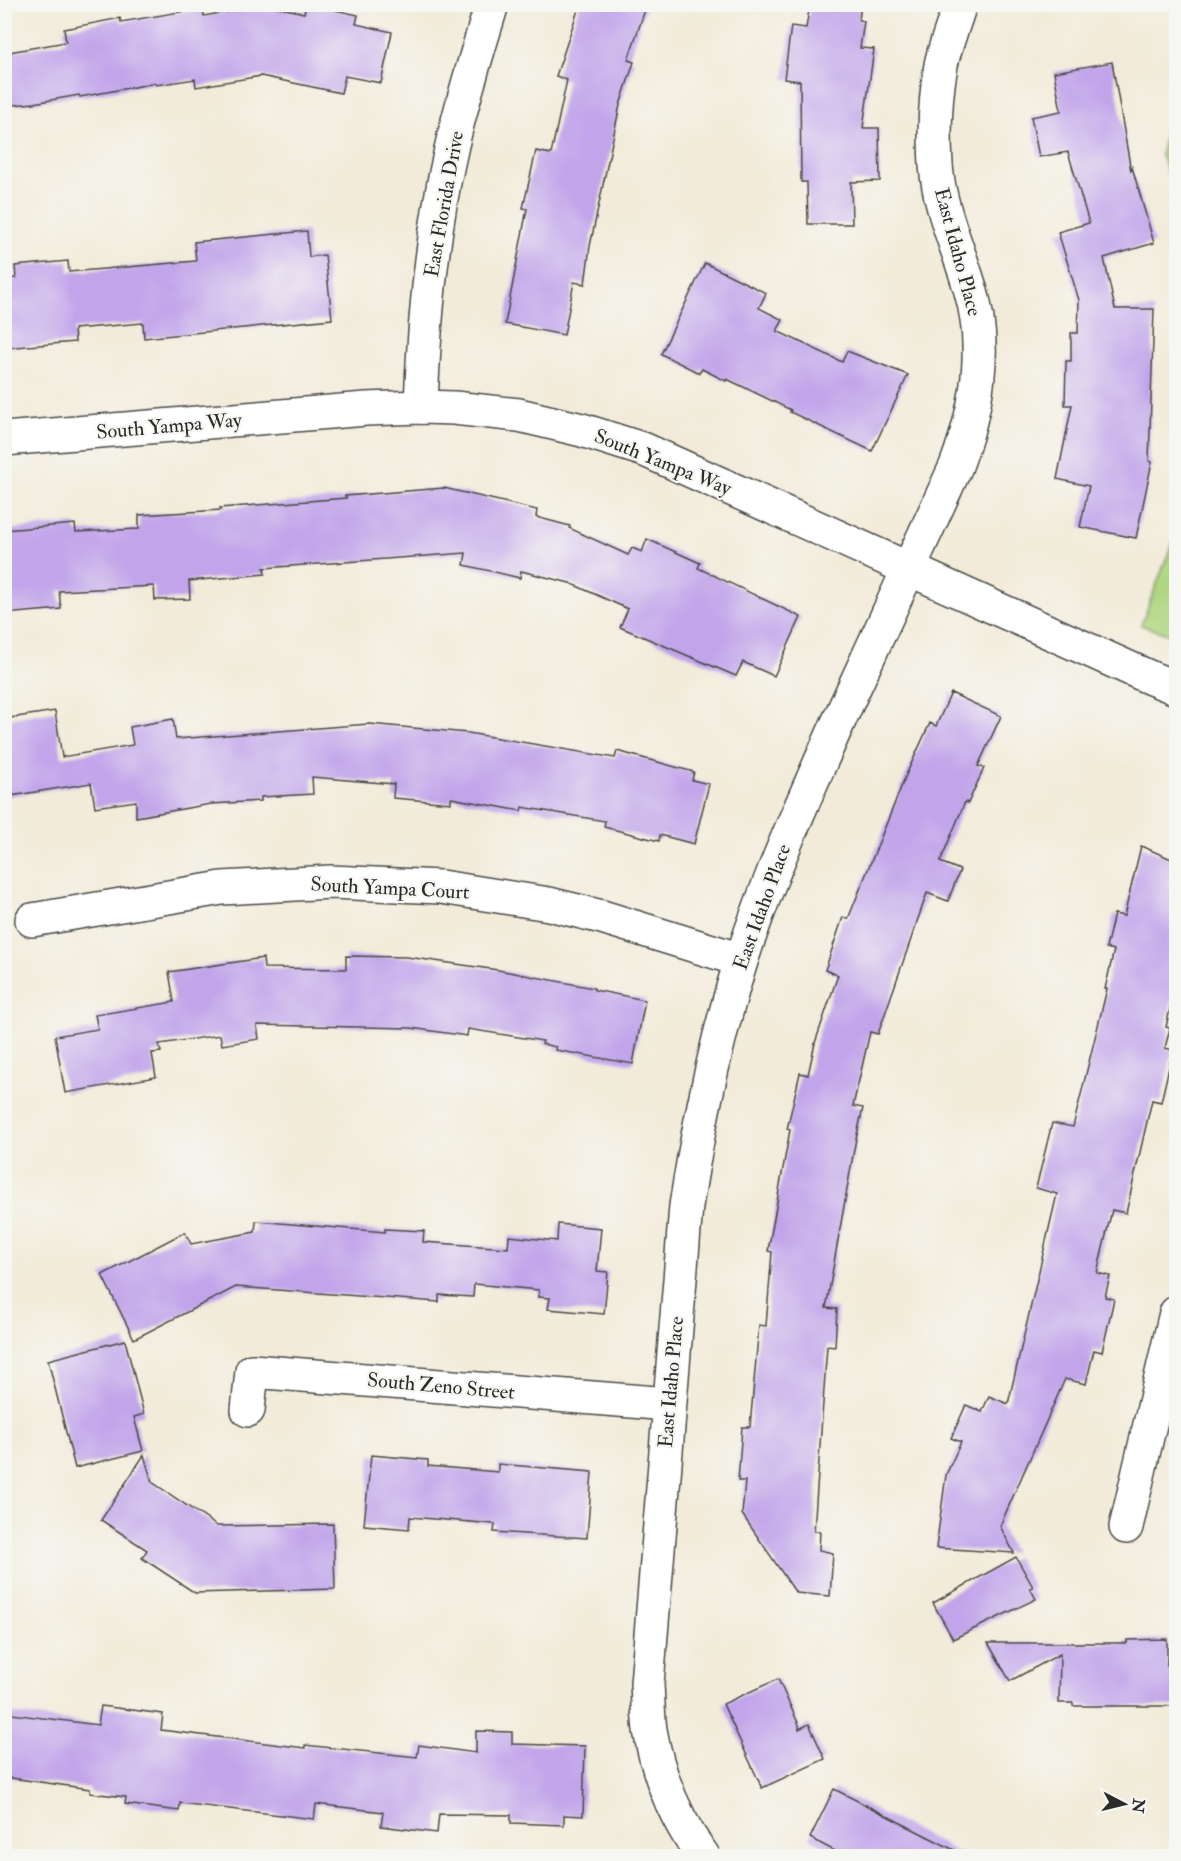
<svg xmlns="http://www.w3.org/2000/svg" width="1181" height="1861" font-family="'IM FELL Double Pica',serif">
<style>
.green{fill:#afd781;stroke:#6d8156;stroke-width:1.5}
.building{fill:#c1a4ea}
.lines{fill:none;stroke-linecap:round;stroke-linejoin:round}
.street-casing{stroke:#494845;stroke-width:36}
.street{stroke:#fff;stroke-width:33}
.labels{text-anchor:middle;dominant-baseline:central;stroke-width:4.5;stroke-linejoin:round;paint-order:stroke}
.street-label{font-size:20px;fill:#2b2b2b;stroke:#f6f6f2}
</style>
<rect width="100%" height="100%" fill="#f6f6f2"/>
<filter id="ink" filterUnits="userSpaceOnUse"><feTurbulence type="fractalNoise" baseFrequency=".0167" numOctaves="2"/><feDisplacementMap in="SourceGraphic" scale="12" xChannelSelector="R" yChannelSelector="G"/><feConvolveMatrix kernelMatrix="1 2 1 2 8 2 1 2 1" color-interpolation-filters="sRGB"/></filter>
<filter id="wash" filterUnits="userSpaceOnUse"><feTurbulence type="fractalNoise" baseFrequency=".008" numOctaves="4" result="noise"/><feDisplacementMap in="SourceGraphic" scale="24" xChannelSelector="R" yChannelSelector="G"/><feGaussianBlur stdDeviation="1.35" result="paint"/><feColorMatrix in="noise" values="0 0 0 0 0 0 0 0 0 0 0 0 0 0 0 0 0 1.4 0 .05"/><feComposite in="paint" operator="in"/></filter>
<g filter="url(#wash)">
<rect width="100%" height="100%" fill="#f2ebd9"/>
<!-- green -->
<g class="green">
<polygon points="1176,66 1176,196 1161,155"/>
<polygon points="1176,534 1176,637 1141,625"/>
</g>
<g id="blocks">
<!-- building -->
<g class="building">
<polygon points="307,4 358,15 356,24 392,32 381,83 345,76 341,93 261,76 196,87 195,79 156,85 156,83 80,97 79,95 34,103 4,106 4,53 66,42 64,29 120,18 121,22 203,8 204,16 268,5 304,13"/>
<polygon points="580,4 647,4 628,60 634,62 620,105 590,246 585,284 574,282 564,335 505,324 527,209 523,208 536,151 551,154 567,80 556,76"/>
<polygon points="810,4 861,4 859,20 864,21 860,48 874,49 863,128 879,128 880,181 851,182 852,224 808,224 807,182 801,182 800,81 784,79 791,26 806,28"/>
<polygon points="1112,62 1131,171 1132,167 1154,243 1104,258 1115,309 1154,309 1149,461 1152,462 1136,538 1080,527 1089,486 1057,479 1072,405 1065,405 1066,361 1071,361 1071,333 1078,333 1079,300 1058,232 1089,223 1068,152 1039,157 1031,117 1061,111 1054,72"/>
<polygon points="307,231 309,257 325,255 332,319 144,338 143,323 74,329 75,342 4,348 4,279 16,278 15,266 68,261 69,272 196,261 194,242"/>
<polygon points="705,263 766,293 759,308 783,320 777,331 842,362 847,351 908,375 872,451 790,412 791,410 727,379 726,381 702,369 699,373 661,354"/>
<polygon points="444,488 537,510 536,517 570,526 569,528 628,555 632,548 642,552 647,539 700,563 698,568 801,617 774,676 743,662 736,676 620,627 628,609 570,583 521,571 520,578 464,565 466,553 264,568 265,574 189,581 190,599 155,600 154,586 59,591 61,609 4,614 4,530 75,524 76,532 139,529 139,515 221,510 220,508 346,498 345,496"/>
<polygon points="951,693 1001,716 978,766 984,768 968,803 965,802 940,862 960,870 948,901 927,893 878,1034 870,1032 853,1106 863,1108 855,1144 826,1308 837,1309 835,1347 827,1346 814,1531 820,1531 819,1550 833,1553 830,1596 796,1593 742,1514 745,1481 738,1481 742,1427 750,1427 759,1325 766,1326 772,1252 768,1251 790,1130 787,1129 800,1073 808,1075 815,1043 838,975 825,970 843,917 848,919 906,775 930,723 936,726"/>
<polygon points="55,711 62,757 133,745 130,727 173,719 176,739 369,724 468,733 615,758 617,751 694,772 692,780 709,784 694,844 660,835 659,841 604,827 605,821 522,807 521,811 451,798 451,803 393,798 394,784 312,777 313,794 261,797 261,801 211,804 136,817 136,801 95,807 91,783 4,797 4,719"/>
<polygon points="1141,846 1176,861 1176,982 1166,1027 1170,1028 1165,1048 1173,1050 1161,1102 1152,1100 1126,1213 1112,1210 1097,1273 1110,1276 1105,1297 1114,1299 1102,1352 1094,1350 1086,1384 1065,1379 1000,1526 1014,1553 936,1548 946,1475 961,1442 951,1438 966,1405 982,1412 989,1396 1008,1404 1057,1194 1036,1188 1052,1123 1073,1127 1107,989 1105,989 1114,950 1106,948 1114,914 1124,916"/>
<polygon points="346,956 407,957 498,970 594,988 594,990 645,1000 633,1064 555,1050 556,1047 542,1044 543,1041 468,1029 467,1036 411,1028 257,1025 259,1039 222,1045 220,1035 159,1044 161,1052 152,1053 156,1077 65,1093 55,1036 98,1029 95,1015 174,1002 169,972 263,958 264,968 346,969"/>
<polygon points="256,1221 385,1232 385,1229 424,1231 423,1242 508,1248 509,1236 557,1241 558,1224 601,1228 597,1271 608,1272 604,1314 548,1309 550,1298 538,1297 539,1290 474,1284 473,1297 439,1295 439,1302 236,1287 134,1339 102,1275 185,1232 191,1244 255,1232"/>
<polygon points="125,1340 144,1414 134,1417 143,1451 75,1468 48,1360"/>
<polygon points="144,1455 152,1482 217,1526 333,1524 335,1589 195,1593 142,1558 147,1550 101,1520"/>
<polygon points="371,1455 428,1460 428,1466 498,1472 498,1464 592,1472 587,1538 494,1532 495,1524 410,1517 409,1529 364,1525"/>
<polygon points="1016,1557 1033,1587 1030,1588 1036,1599 953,1639 933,1603"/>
<polygon points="1167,1639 1167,1665 1176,1665 1176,1706 1073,1706 1073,1703 1059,1703 1060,1654 1010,1681 988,1643 1127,1643 1127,1640"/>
<polygon points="778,1679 799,1725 799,1729 809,1724 825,1759 762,1788 723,1704"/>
<polygon points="101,1706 163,1714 161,1730 305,1748 305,1745 417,1757 419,1745 476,1753 476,1731 512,1732 512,1744 585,1746 583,1816 564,1815 564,1825 511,1823 511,1815 439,1814 437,1833 381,1826 383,1812 316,1804 314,1819 180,1803 179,1811 125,1804 126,1797 90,1793 90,1789 4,1777 4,1713 98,1725"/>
<polygon points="834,1789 968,1857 846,1857 810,1838"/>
</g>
</g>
</g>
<g filter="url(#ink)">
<use href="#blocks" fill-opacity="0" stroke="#494845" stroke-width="1.5"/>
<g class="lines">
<defs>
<g id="street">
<path d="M421,407C424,323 431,237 450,154C461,103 477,54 492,4"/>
<polyline points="4,439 366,409 421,407 454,408 519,415 582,430 645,450 1151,678 1176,688"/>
<polyline points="32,920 222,888 331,882 441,887 549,904 602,917 741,960"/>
<polyline points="248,1410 252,1371 669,1404"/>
<polyline points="1126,1527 1176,1313"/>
<path d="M703,1856C676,1820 658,1775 650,1730C648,1715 648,1699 647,1684L686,1206C699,1122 716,1039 742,958C770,874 806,794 842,714C880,631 918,549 956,466C977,410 988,346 970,288C958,247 939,208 936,165C934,132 935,98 941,65C945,45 954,24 960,4"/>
</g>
</defs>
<!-- street casing -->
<use href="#street" class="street-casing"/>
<!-- street -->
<use href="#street" class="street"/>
</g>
</g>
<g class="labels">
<!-- street labels -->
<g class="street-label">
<text transform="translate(444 204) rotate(-80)">East Florida Drive</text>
<text transform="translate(958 252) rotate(75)">East Idaho Place</text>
<text transform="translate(169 426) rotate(-5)">South Yampa Way</text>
<text transform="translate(663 462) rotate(22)">South Yampa Way</text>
<text transform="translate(390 888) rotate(3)">South Yampa Court</text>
<text transform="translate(762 907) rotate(-70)">East Idaho Place</text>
<text transform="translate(671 1382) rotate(-85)">East Idaho Place</text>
<text transform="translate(441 1386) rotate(5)">South Zeno Street</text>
</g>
</g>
<!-- margin -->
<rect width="1181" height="1861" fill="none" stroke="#f6f6f2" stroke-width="24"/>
<!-- north arrow -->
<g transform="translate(1124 1804) rotate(97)" stroke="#f6f6f2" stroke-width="4.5" paint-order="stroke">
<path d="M0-4.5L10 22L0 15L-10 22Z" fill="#2b2b2b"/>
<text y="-9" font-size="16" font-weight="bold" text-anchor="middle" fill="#2b2b2b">N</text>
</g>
</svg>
